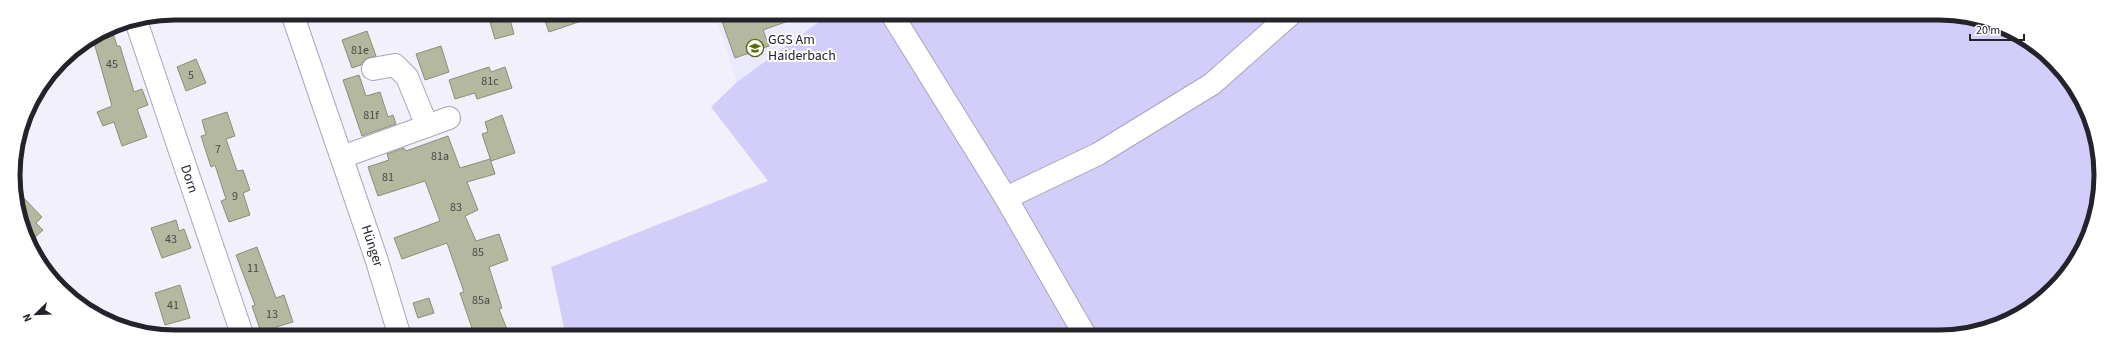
<svg xmlns="http://www.w3.org/2000/svg" width="2114" height="350" font-family="'Source Sans 3',sans-serif">
<style>
.built{fill:#ebe9fd}
.green{fill:#d2cef9}
.building{fill:#b3b89f;stroke:#8b8f78}
.lines{fill:none;stroke-linecap:round;stroke-linejoin:round}
.minor-casing{stroke:#a7a5bd;stroke-width:24}
.major-casing{stroke:#a7a5bd;stroke-width:24}
.minor{stroke:#fff;stroke-width:22}
.major{stroke:#fff;stroke-width:22}
.labels{text-anchor:middle;dominant-baseline:central;stroke-width:4;stroke-linejoin:round;paint-order:stroke}
.number-label{font-size:12px;fill:#474849}
.poi-label{font-size:14px;fill:#23232c;stroke:#fff;text-anchor:start}
.street-label{font-size:14px;fill:#23232c;stroke:#fff}
.rim{fill:none;stroke:#23232c;stroke-width:5}
</style>
<rect width="100%" height="100%" fill="#f2f1fb"/>
<!-- built -->
<polygon class="built" points="714,13 831,13 737,82"/>
<!-- green -->
<g class="green">
<polygon points="831,13 881,13 1007,219 1075,337 566,337 551,267 768,181 711,107 737,82"/>
<polygon points="900,13 1950,13 2011,30 2061,68 2092,123 2101,186 2084,246 2053,290 2010,320 1950,337 1094,337"/>
</g>
<!-- building -->
<g class="building">
<polygon points="542,13 596,13 596,16 549,32"/>
<polygon points="719,13 804,13 805,15 763,30 769,46 735,58"/>
<polygon points="509,16 514,34 495,39 490,22"/>
<polygon points="111,27 117,46 120,46 134,92 142,89 148,105 137,109 147,137 122,146 114,122 103,126 97,112 112,106 93,39"/>
<polygon points="367,31 376,56 365,59 361,65 352,68 342,40"/>
<polygon points="441,46 449,72 425,80 416,54"/>
<polygon points="196,59 206,83 186,91 177,67"/>
<polygon points="489,67 491,72 505,67 512,88 477,99 475,93 455,99 449,80"/>
<polygon points="359,75 366,96 380,92 388,117 393,115 396,124 362,136 343,80"/>
<polygon points="227,112 235,136 226,139 237,171 243,170 250,190 243,193 250,215 229,222 221,201 226,199 215,165 211,167 201,136 206,135 202,120"/>
<polygon points="502,115 515,153 491,161 482,134 488,132 485,122"/>
<polygon points="448,136 460,168 490,159 495,174 467,182 478,210 465,216 476,241 499,234 508,260 489,267 502,308 499,309 510,337 475,337 460,293 464,292 447,243 402,259 394,238 440,221 425,181 378,196 368,167 389,160 387,154 404,148 406,151"/>
<polygon points="17,191 42,217 36,223 43,230 30,242 22,227"/>
<polygon points="176,220 179,231 184,229 191,248 162,258 151,228"/>
<polygon points="257,247 276,298 284,295 293,322 276,327 279,337 264,337 263,332 261,332 252,306 255,305 236,255"/>
<polygon points="180,285 190,318 165,325 155,293"/>
<polygon points="429,298 434,313 418,318 413,303"/>
</g>
<g class="lines">
<defs>
<g id="minor">
<polyline points="891,13 1006,198 1086,337"/>
<polyline points="136,21 243,337"/>
<polyline points="373,69 395,65 407,77 427,126"/>
<polyline points="342,157 449,118"/>
<polyline points="1006,198 1098,154 1212,84 1292,13"/>
</g>
<polyline id="major" points="292,13 376,258 400,337"/>
</defs>
<!-- minor casing -->
<use href="#minor" class="minor-casing"/>
<!-- major casing -->
<use href="#major" class="major-casing"/>
<!-- minor -->
<use href="#minor" class="minor"/>
<!-- major -->
<use href="#major" class="major"/>
</g>
<!-- icons -->
<defs>
<symbol id="school-ring" viewBox="-11 -11 22 22"><circle r="9.5" fill="#fff" stroke="#5e690e" stroke-width="1.5"/><path d="M0-5L7-2L0 1L-7-2ZM-4 1L0 2.5L4 1V4Q0 6-4 4Z" fill="#5e690e"/></symbol>
</defs>
<g fill-rule="evenodd">
<use href="#school-ring" x="745" y="38" width="20" height="20"/>
</g>
<g class="labels">
<!-- number labels -->
<g class="number-label">
<text x="360" y="50">81e</text>
<text x="112" y="64">45</text>
<text x="191" y="75">5</text>
<text x="490" y="81">81c</text>
<text x="371" y="115">81f</text>
<text x="218" y="149">7</text>
<text x="440" y="156">81a</text>
<text x="388" y="177">81</text>
<text x="235" y="196">9</text>
<text x="456" y="207">83</text>
<text x="171" y="239">43</text>
<text x="478" y="252">85</text>
<text x="253" y="268">11</text>
<text x="481" y="300">85a</text>
<text x="173" y="305">41</text>
<text x="272" y="314">13</text>
</g>
<!-- poi labels -->
<g class="poi-label">
<text x="768" y="40">GGS Am<tspan x="768" dy="16">Haiderbach</tspan></text>
</g>
<!-- street labels -->
<g class="street-label">
<text transform="translate(189 179) rotate(72)">Dorn</text>
<text transform="translate(372 246) rotate(72)">Hünger</text>
</g>
</g>
<!-- crop -->
<path d="M0 0H2114V350H0ZM175 20H1939A155 155 0 0 1 2094 175V175A155 155 0 0 1 1939 330H175A155 155 0 0 1 20 175V175A155 155 0 0 1 175 20Z" fill="#fff" fill-rule="evenodd"/>
<path class="rim" d="M175 20H1939A155 155 0 0 1 2094 175V175A155 155 0 0 1 1939 330H175A155 155 0 0 1 20 175V175A155 155 0 0 1 175 20Z"/>
<!-- north arrow -->
<g transform="translate(36 314) rotate(247)" stroke="#ffffff" stroke-width="3" paint-order="stroke">
<path d="M0-3L7 15L0 10L-7 15Z" fill="#23232c"/>
<text y="-6" font-size="11" font-weight="bold" text-anchor="middle" fill="#23232c">N</text>
</g>
<!-- scale -->
<path d="M1970 34v6h54v-6" fill="none" stroke="#23232c" stroke-width="2"/>
<text x="1976" y="34" font-size="12" fill="#23232c" stroke="#ffffff" stroke-width="3" paint-order="stroke">20 m</text>
</svg>
